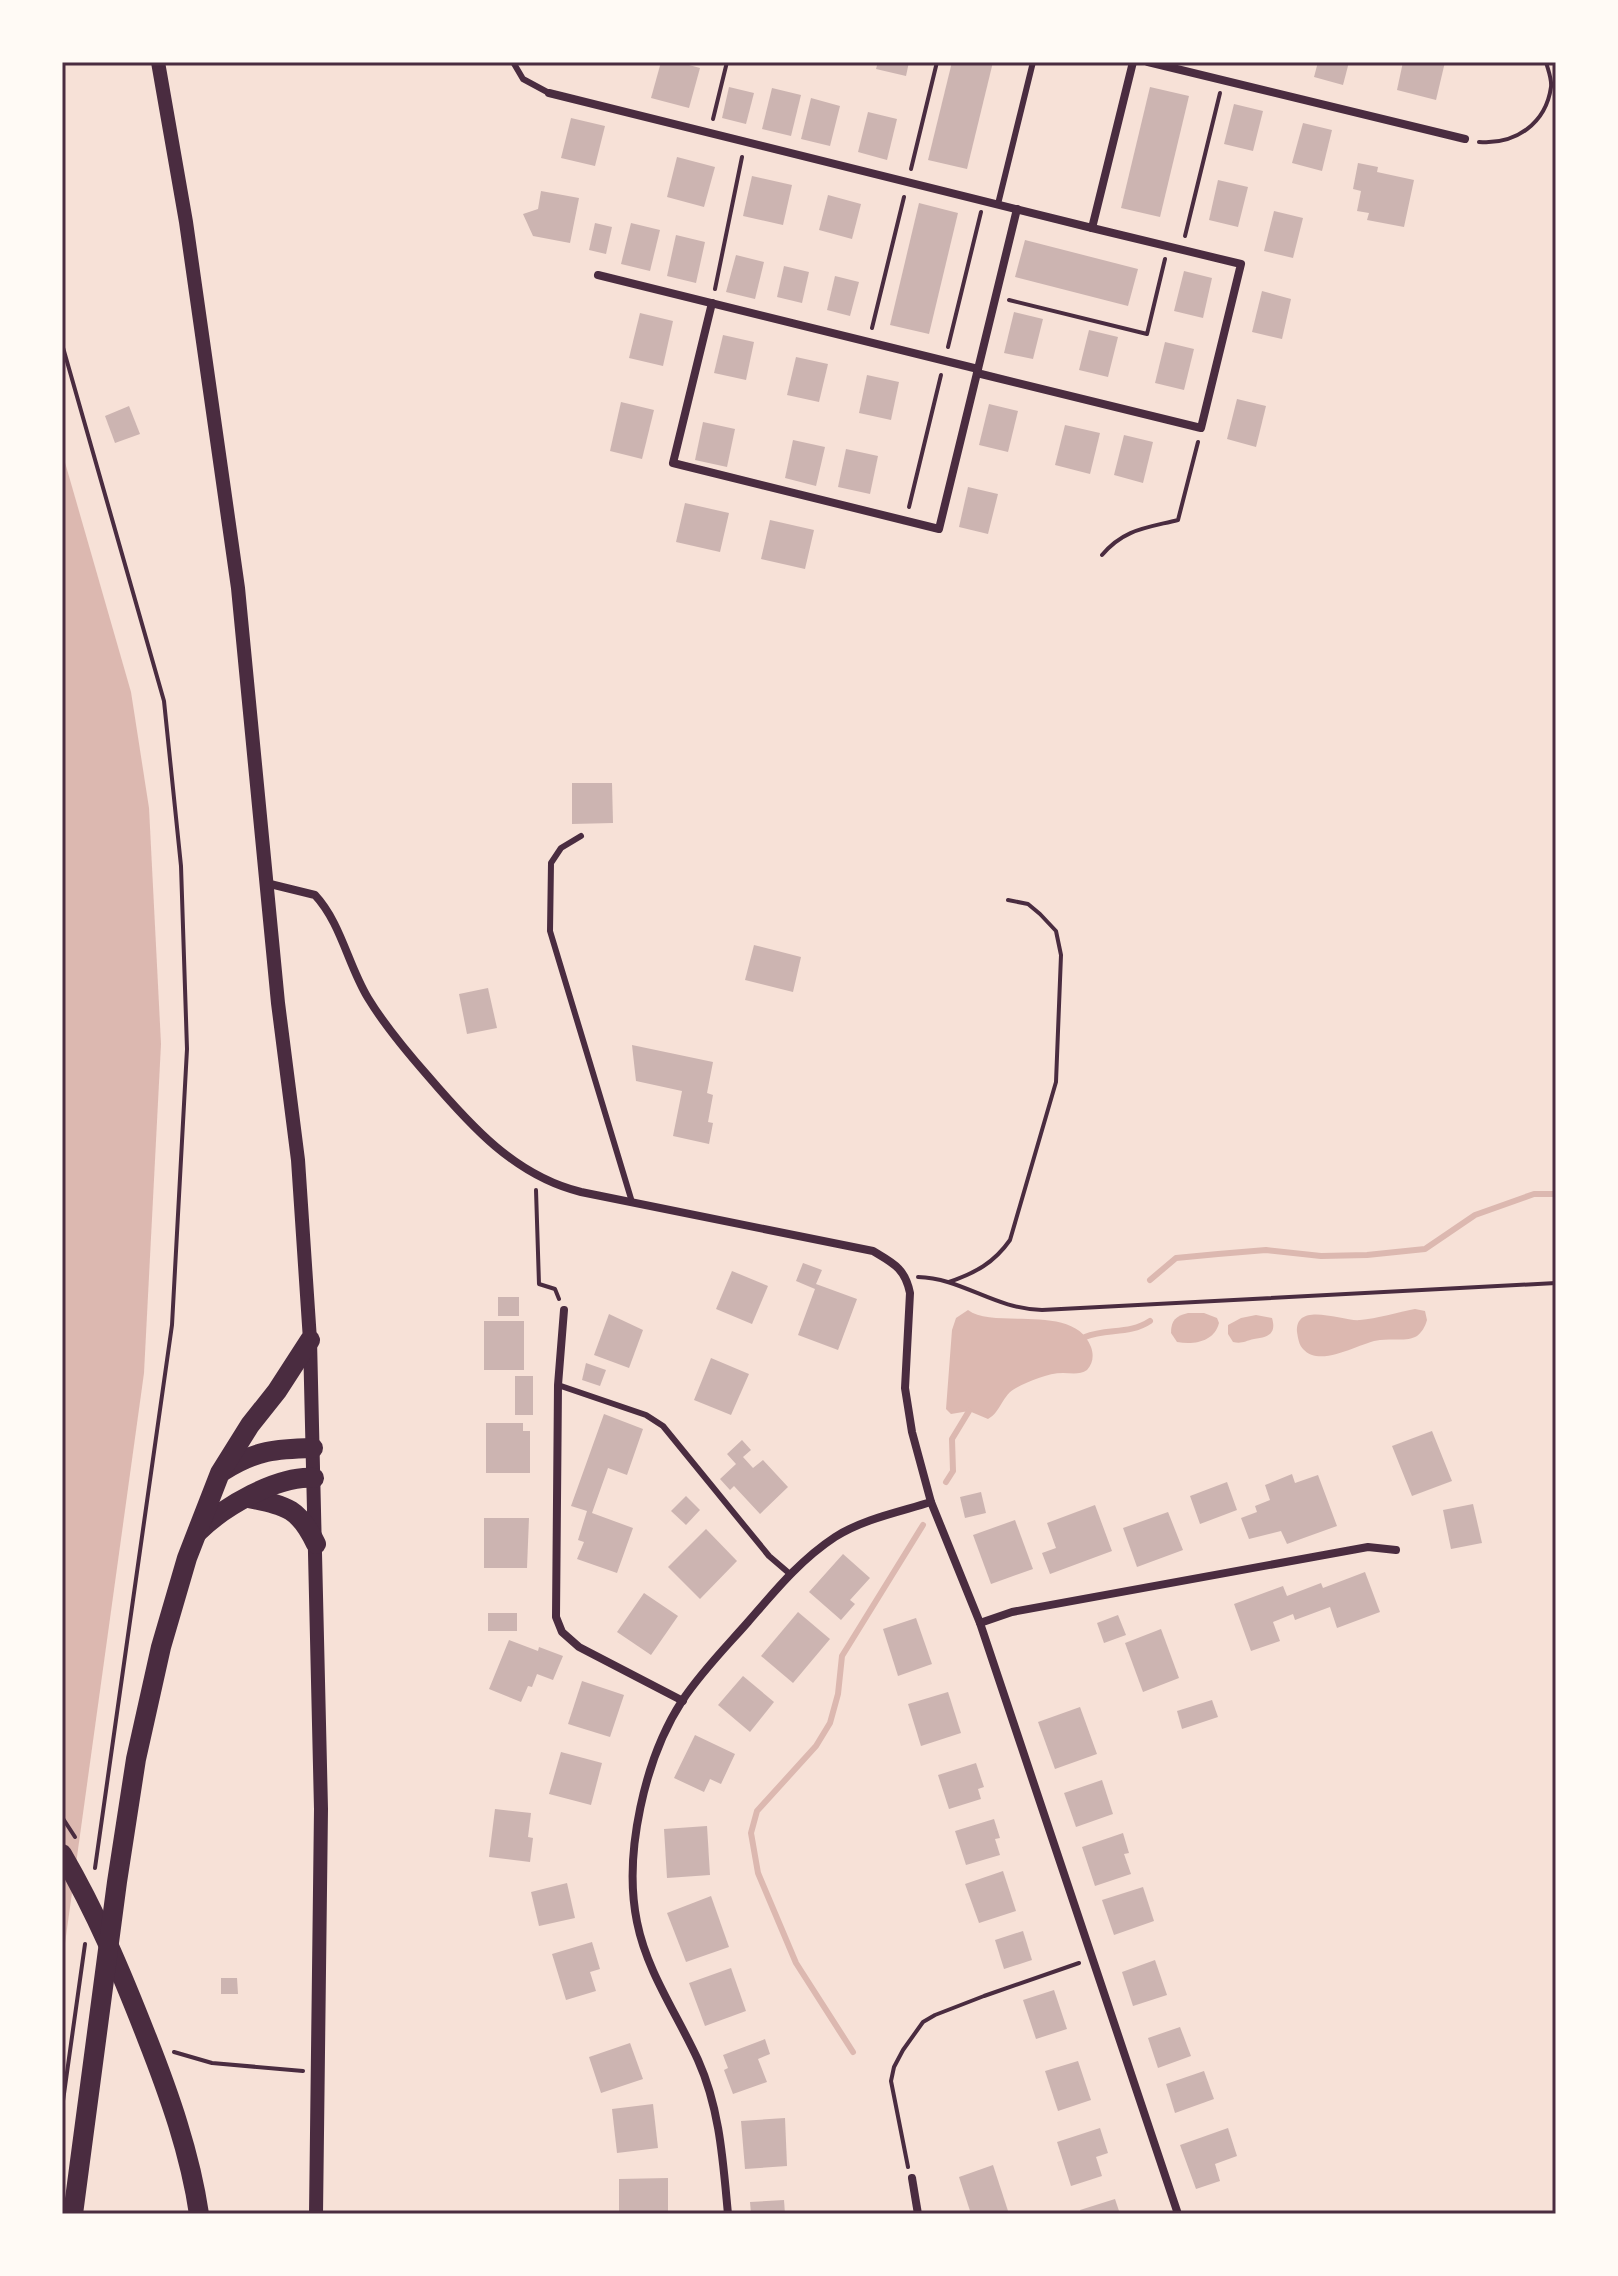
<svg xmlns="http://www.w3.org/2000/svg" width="1618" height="2276" font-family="Merriweather,serif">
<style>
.water{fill:#dcb8b0}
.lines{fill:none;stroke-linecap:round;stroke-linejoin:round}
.stream{stroke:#dcb8b0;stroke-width:6}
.building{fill:#ccb4b1}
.path{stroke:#4a2c40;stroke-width:4}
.service{stroke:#4a2c40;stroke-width:6}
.minor{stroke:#4a2c40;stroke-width:8}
.tertiary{stroke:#4a2c40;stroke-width:14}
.primary{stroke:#4a2c40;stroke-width:20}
.neatline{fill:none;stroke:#4a2c40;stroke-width:3}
</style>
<rect width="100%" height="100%" fill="#f7e1d7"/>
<!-- water -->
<g class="water">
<polygon points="62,452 131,692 149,808 161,1044 144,1373 62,1965"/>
<path d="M1415,1309L1425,1311L1427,1320C1425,1327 1422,1332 1417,1336C1407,1342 1391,1338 1380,1340C1360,1342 1321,1369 1303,1349C1299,1345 1298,1338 1297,1332C1295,1300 1344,1322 1360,1320C1376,1319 1399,1312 1415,1309Z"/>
<path d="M968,1310C994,1330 1075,1302 1091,1347C1094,1355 1093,1364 1087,1370C1080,1375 1071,1373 1063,1373C1048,1373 1029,1381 1016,1388C1002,1395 1001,1412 988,1419L969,1411L951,1414L946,1409L952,1330L956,1318Z"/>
<path d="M1188,1313H1204L1217,1318L1219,1323C1214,1342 1194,1345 1177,1342L1171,1333C1171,1320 1176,1316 1188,1313Z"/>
<path d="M1256,1315L1272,1318C1277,1335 1267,1337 1254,1339C1245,1341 1242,1344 1233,1342L1228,1334V1325L1241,1318Z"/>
</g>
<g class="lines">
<!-- stream -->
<g class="stream">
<polyline points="1150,1280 1176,1258 1218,1254 1266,1250 1321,1256 1367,1255 1425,1249 1475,1215 1534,1194 1556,1194"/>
<path d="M1085,1337C1107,1328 1129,1335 1150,1321"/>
<polyline points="946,1482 953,1471 952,1439 969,1411"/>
<polyline points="853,2052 796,1963 758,1873 751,1833 757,1811 816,1746 830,1723 838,1694 842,1656 923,1525"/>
</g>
</g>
<!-- building -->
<g class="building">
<polygon points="661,62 678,62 700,68 689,108 651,98"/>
<polygon points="878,62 909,62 906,76 876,69"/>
<polygon points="952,62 993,62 967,169 928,160"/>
<polygon points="1318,62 1349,62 1343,85 1314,77"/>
<polygon points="1403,62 1445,62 1436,100 1397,90"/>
<polygon points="729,87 754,93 746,124 722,118"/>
<polygon points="1150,87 1189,96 1160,217 1121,208"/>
<polygon points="772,88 801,95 791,136 762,129"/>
<polygon points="811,98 840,106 830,146 801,139"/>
<polygon points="1234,104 1263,111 1253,151 1224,144"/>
<polygon points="868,112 897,119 887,160 858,152"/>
<polygon points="571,118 605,126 595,166 561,158"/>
<polygon points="1303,123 1332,130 1322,171 1292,163"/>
<polygon points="677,157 715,167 704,207 667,197"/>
<polygon points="1358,163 1378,167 1377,172 1414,180 1404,227 1367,220 1369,213 1357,211 1361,191 1353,189"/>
<polygon points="752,176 792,185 783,225 743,216"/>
<polygon points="1218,180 1248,187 1238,227 1209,220"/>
<polygon points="541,191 579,198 570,243 533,236 523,214 538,209"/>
<polygon points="828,195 861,204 852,239 819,230"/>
<polygon points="919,203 958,213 929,334 890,325"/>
<polygon points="1274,211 1303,218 1293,258 1264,251"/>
<polygon points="595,223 612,227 606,254 589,250"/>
<polygon points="631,223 660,230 650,271 621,264"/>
<polygon points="676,235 705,242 696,283 667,276"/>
<polygon points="1025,240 1138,269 1128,306 1015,277"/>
<polygon points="736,255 764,262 755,299 726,292"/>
<polygon points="784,266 809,272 802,303 777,297"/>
<polygon points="1184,271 1212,278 1203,318 1174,311"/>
<polygon points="835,276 859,282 850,316 827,310"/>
<polygon points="1262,291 1291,299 1282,339 1252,332"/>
<polygon points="1014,312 1043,319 1033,359 1004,353"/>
<polygon points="640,313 673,321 663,366 629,358"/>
<polygon points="1089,330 1118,337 1108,377 1079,370"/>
<polygon points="723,335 754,342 746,380 714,373"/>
<polygon points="1165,342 1194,349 1184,390 1155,383"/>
<polygon points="796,357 828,364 819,402 787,395"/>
<polygon points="867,375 899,382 891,420 859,413"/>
<polygon points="1237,399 1266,406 1256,447 1227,439"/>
<polygon points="621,402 654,410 642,459 610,451"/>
<polygon points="989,404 1018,411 1008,452 979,445"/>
<polygon points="129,406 140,434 115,443 105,416"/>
<polygon points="703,422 735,429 727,467 695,460"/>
<polygon points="1065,425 1100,433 1090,474 1055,465"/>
<polygon points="1124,435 1153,442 1143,483 1114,475"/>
<polygon points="793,440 825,447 816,486 785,478"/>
<polygon points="846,449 878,456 870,494 838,487"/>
<polygon points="968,487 998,494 988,534 959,527"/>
<polygon points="685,503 729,513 720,552 676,542"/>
<polygon points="770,520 814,530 805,569 761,559"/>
<polygon points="572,783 612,783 613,823 572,824"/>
<polygon points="754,945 801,957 793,992 745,980"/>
<polygon points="488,988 497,1028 467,1034 459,994"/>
<polygon points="632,1045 713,1062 707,1093 713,1095 708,1122 713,1123 709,1144 673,1136 682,1091 636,1081"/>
<polygon points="803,1263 822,1270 816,1284 857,1299 838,1350 798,1335 815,1289 796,1281"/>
<polygon points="732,1271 768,1286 752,1324 716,1309"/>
<rect x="498" y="1297" width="21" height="19"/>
<polygon points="609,1314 643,1330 629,1368 594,1355"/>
<rect x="484" y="1321" width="40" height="49"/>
<polygon points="711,1358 749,1374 731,1415 694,1400"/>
<polygon points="586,1363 606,1370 600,1386 582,1380"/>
<rect x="515" y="1376" width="18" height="39"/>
<polygon points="604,1414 643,1429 627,1475 608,1468 592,1513 633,1528 617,1573 577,1559 584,1542 578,1540 587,1511 571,1506"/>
<polygon points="486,1423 523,1423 523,1431 530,1431 530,1473 486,1473"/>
<polygon points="1432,1431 1452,1481 1412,1496 1392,1446"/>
<polygon points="742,1440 751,1450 743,1457 753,1468 763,1460 788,1487 760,1514 734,1486 730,1490 720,1479 736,1464 727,1454"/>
<polygon points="1292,1474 1295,1483 1318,1475 1337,1526 1287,1544 1281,1531 1249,1539 1241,1518 1257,1512 1255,1506 1270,1500 1265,1485"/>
<polygon points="1227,1482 1237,1510 1200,1524 1190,1496"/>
<polygon points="981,1492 986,1513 965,1518 960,1497"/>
<polygon points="686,1496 700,1510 686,1525 671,1511"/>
<polygon points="1473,1504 1482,1543 1451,1549 1443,1510"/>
<polygon points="1095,1505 1112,1551 1050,1574 1042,1553 1056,1548 1047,1523"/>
<polygon points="1168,1512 1183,1550 1137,1567 1123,1528"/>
<polygon points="484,1518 529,1518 527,1568 484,1568"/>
<polygon points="1015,1520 1033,1569 991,1584 973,1535"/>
<polygon points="706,1529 737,1561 700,1599 668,1567"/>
<polygon points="843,1554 870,1578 850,1600 855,1604 841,1620 809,1592"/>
<polygon points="1365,1572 1380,1612 1337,1628 1330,1607 1295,1620 1293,1614 1273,1622 1280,1641 1251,1651 1234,1604 1283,1586 1287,1596 1321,1583 1323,1588"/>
<polygon points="644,1593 678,1616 651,1655 617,1632"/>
<polygon points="798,1612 830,1639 793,1683 761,1656"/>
<rect x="488" y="1613" width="29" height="18"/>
<polygon points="1118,1615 1126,1635 1104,1643 1097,1623"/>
<polygon points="916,1618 932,1664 898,1676 883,1629"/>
<polygon points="1161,1629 1179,1678 1143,1692 1125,1643"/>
<polygon points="509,1640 538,1651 539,1647 563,1656 553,1680 537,1674 532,1687 528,1686 521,1702 489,1689"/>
<polygon points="743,1676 774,1702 750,1732 718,1705"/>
<polygon points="582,1681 624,1695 610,1737 568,1724"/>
<polygon points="948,1692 961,1733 921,1746 908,1704"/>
<polygon points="1212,1700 1218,1717 1182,1729 1177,1711"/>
<polygon points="1080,1707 1097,1754 1055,1769 1038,1722"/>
<polygon points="695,1735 735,1754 721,1784 710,1779 704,1792 674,1778"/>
<polygon points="561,1752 602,1763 591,1805 549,1794"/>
<polygon points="976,1763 984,1787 978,1789 981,1799 949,1809 938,1775"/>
<polygon points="1102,1780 1113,1814 1076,1827 1064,1793"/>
<polygon points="495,1809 531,1813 528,1837 533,1838 530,1862 489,1857"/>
<polygon points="994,1819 1000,1838 995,1839 1000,1855 966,1865 955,1831"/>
<polygon points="707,1826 710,1875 667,1878 664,1829"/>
<polygon points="1123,1833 1129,1853 1124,1854 1131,1874 1095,1886 1082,1847"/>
<polygon points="1003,1871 1016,1911 979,1923 965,1884"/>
<polygon points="567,1883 575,1918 539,1926 531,1892"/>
<polygon points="1143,1887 1154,1921 1114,1935 1102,1900"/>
<polygon points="711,1896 729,1947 686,1962 667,1913"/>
<polygon points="1023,1931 1032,1960 1004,1969 995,1940"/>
<polygon points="592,1942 600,1969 590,1972 596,1991 566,2000 552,1954"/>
<polygon points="1155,1960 1167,1995 1133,2006 1122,1972"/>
<polygon points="731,1968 746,2011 705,2026 689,1983"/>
<polygon points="221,1978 237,1978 238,1994 221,1994"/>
<polygon points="1054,1990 1067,2029 1036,2039 1023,2000"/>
<polygon points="1180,2027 1191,2056 1158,2068 1148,2038"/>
<polygon points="765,2039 770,2054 758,2059 767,2082 733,2094 724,2070 728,2068 723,2055"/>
<polygon points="630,2043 643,2079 601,2093 589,2057"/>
<polygon points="1078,2061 1091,2100 1058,2111 1045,2071"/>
<polygon points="1204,2071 1214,2099 1175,2113 1166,2084"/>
<polygon points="653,2104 658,2148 617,2153 612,2109"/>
<polygon points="785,2118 787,2166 745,2169 741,2121"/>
<polygon points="1100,2128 1108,2153 1096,2157 1102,2176 1071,2186 1057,2142"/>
<polygon points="1228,2128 1237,2156 1215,2164 1220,2181 1196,2189 1180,2145"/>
<polygon points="993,2165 1009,2214 971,2214 959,2177"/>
<polygon points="668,2178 668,2212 619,2214 619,2179"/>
<polygon points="1115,2199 1120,2214 1081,2214 1080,2210"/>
<polygon points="784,2200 785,2214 751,2214 750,2202"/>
</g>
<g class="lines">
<!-- path -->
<g class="path">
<polyline points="713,119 727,62"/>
<path d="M1479,142C1516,145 1546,123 1551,87C1552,79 1548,70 1546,62"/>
<polyline points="911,169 937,62"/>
<polyline points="1185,236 1220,93"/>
<polyline points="715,289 742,157"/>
<polyline points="1009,300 1147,334 1165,259"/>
<polyline points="872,328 904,197"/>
<polyline points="62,344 164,701 181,866 187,1049 172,1325 95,1868"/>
<polyline points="948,347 981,212"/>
<polyline points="909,507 941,375"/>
<path d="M1102,555C1124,529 1146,528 1178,520L1198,442"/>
<polyline points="536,1190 539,1284 555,1289 559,1299"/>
<path d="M918,1277C962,1278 994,1309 1042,1310L1556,1283"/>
<path d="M949,1282C975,1273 994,1263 1010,1240L1056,1082L1061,955L1056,931L1040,914L1028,904L1008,900"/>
<polyline points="62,1817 75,1837"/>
<polyline points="174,2052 212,2063 303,2071"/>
<polyline points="62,2108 85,1944"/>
<polyline points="908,2167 891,2081 894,2067 903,2050 923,2022 935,2015 984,1996 1079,1963"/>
</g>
<!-- service -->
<g class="service">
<polyline points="513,62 523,79 549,93"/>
<polyline points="998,204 1033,62"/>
<polyline points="581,836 561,848 551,863 550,931 632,1202"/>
<polyline points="558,1385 646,1415 663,1426 769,1556 790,1574"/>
</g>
<!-- minor -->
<g class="minor">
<polyline points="1148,62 1465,139"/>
<polyline points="549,93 1092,228 1133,62"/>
<polyline points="598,275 978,369"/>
<polyline points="712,303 673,463 939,529 1017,209"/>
<polyline points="977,373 1201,428 1241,264 1092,228"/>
<path d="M266,883L315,895C341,923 348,965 368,998C385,1026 406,1051 428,1076C470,1125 515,1176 581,1192L873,1251C893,1263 905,1268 910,1293L905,1388L912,1432L931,1502L980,1623L1178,2214"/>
<polyline points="564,1310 558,1385 556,1617 562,1632 579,1647 683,1701"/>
<polyline points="980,1623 1012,1612 1368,1547 1396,1550"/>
<polyline points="912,2178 918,2214"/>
<path d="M728,2214C723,2162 720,2109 698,2060C677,2014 647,1972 637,1922C623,1854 645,1758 682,1701C701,1672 726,1647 748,1622C775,1591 800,1560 835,1537C863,1519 899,1512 931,1502"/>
</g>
<!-- tertiary -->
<polyline class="tertiary" points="158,62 186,222 238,588 278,1003 298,1160 310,1340 321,1809 316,2214"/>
<!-- primary -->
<g class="primary">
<path d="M223,1471C256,1450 276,1449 313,1448"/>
<path d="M249,1498C287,1506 299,1508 316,1544"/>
<path d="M198,1532C223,1507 278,1475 314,1478"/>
<path d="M62,1854C96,1912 122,1974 147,2038C169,2094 190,2153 199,2214"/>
<polyline points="73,2214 117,1882 136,1759 161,1647 187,1558 220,1473 250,1425 277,1391 310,1340"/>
</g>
</g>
<!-- border -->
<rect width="1618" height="2276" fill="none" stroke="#fffaf5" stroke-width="128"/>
<rect x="64" y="64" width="1490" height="2148" class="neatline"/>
</svg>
